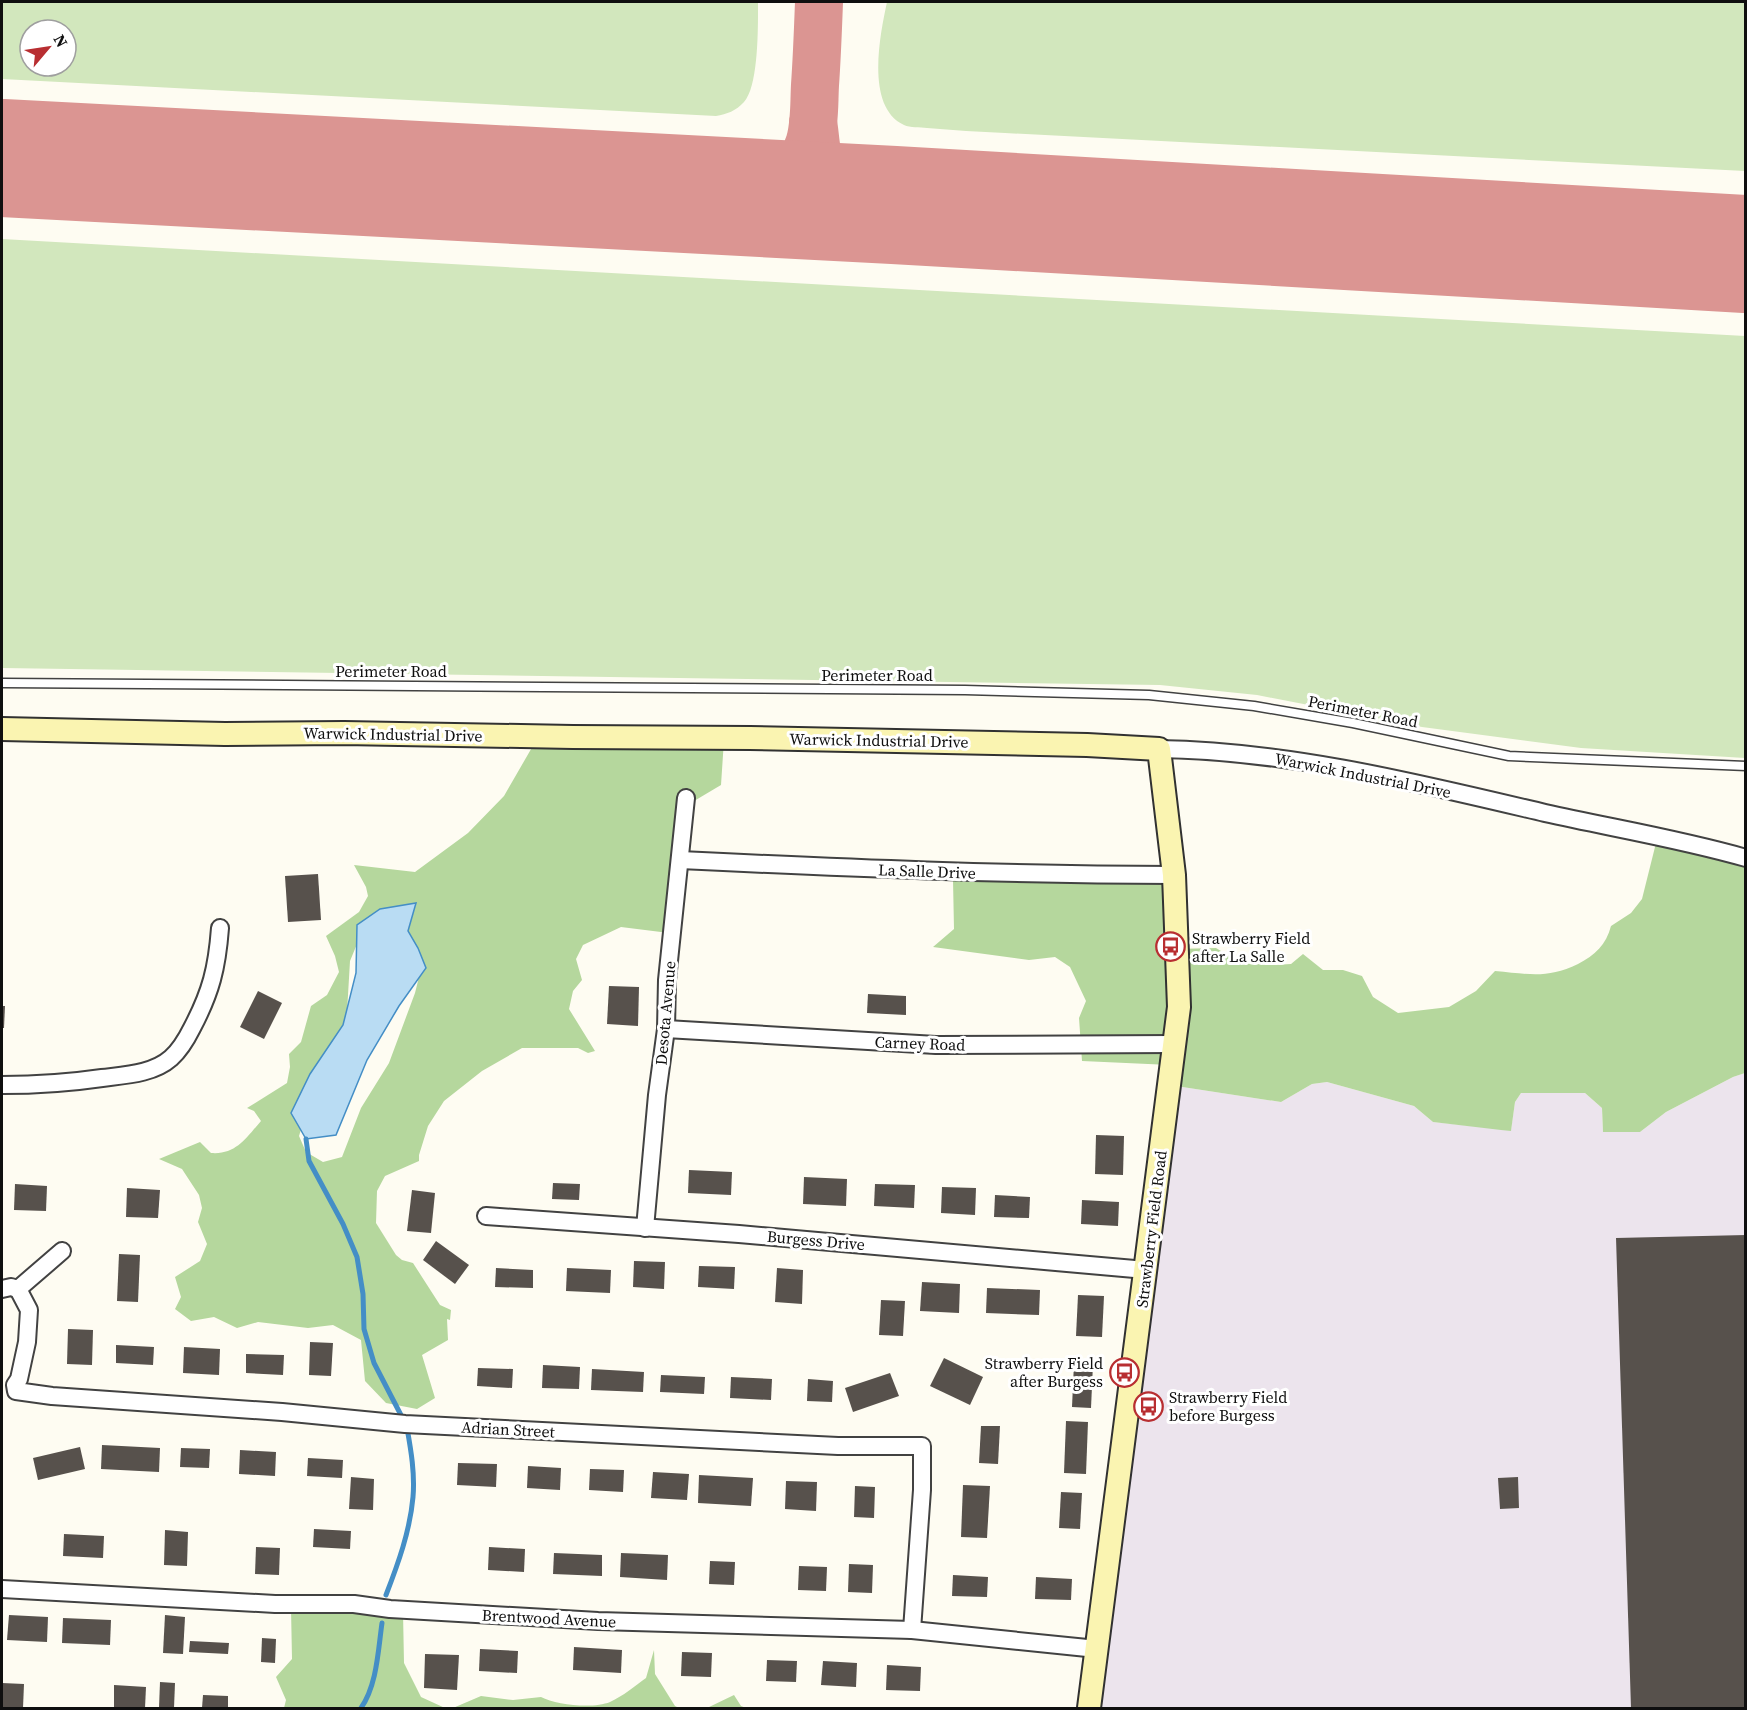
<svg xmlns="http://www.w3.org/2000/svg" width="1747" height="1710" font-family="'Source Serif 4',serif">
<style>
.industrial{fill:#ece4ed}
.green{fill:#d2e7bd;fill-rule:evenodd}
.forest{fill:#b5d79d;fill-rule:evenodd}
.water{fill:#b9dcf3;stroke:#448ec6;stroke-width:1.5}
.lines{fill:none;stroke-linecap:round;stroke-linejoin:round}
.stream{stroke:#448ec6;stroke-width:5}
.taxiway{stroke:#db9592;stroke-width:48}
.runway{stroke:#db9592;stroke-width:118}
.building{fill:#57514c}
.lane-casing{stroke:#424242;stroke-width:11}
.street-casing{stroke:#424242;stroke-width:20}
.secondary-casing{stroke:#313131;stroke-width:26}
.lane{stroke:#fff;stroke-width:8}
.street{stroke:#fff;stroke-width:16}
.secondary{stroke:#faf4b1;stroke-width:22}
.labels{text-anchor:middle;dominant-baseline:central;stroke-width:6;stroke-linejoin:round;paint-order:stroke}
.street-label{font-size:16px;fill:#0f0f0f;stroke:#fff}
.poi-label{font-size:16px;fill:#0f0f0f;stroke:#fff;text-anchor:start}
</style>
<rect width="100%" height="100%" fill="#fefcf2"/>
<!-- industrial -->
<polygon class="industrial" points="1745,1073 1745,1708 1090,1708 1176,1086 1281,1102 1312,1084 1327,1082 1414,1106 1433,1122 1511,1130 1515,1102 1521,1093 1585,1093 1602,1108 1603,1132 1640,1132 1666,1112 1733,1077"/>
<!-- green -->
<g class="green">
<path d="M2,2H758C758,24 759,86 744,102C736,111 727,114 716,116L2,79ZM30,30H66V66H30Z"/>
<path d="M887,2H1745V171L1005,133C979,132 953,130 927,128C920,127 910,128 904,125C865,107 880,35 887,2Z"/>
<polygon points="2,239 1745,336 1745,758 1581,748 1422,727 1257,695 1160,685 2,668"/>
</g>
<!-- forest -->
<g class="forest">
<path d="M538,737L724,740L721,785L684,807L669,933L621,927L583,945L576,959L582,980L573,991L569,1009L595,1051L588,1053L578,1048H522L482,1071L444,1101L428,1126L419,1155V1161L385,1176L377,1191L376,1223L396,1255L402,1260L413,1263L440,1305L451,1310L450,1320L447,1319L448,1340L422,1355L435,1398L417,1409L386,1403L365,1381L361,1340L333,1325L308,1328L258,1322L237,1328L214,1317L191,1321L175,1309L181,1297L175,1277L200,1261L207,1244L198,1222L202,1208L199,1195L182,1169L159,1159L200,1142L211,1153C236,1155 246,1138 261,1121L254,1111L247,1108L287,1083L290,1067L289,1054L301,1042L311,1006L327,995L339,972L335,956L326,936L359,912L368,896L366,887L354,865L415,872L468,833L504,796ZM357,944L422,965L415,993L389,1063L361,1108L342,1157L323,1162L306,1152L299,1136L311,1097L345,1021L347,1012L350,961Z"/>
<path d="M1657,839L1745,858V1073L1733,1077L1666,1112L1640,1132H1603L1602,1108L1585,1093H1521L1515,1102L1511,1131L1501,1130L1433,1122L1414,1106L1327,1082L1312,1084L1281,1102L1176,1086L1170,1065L1082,1061L1079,1018L1086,1001L1070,967L1055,957L1029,960L933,947L954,929L953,880L960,878L1075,883H1171L1176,949L1216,948L1241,963L1274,965L1291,964L1303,954L1323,970H1343L1362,976L1373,997L1398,1013L1449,1007L1476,991L1495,971C1529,974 1547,979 1578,964C1595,955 1606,945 1611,926L1631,913L1642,899Z"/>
<polygon points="291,1608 403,1612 404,1663 421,1697 445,1708 284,1708 286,1700 276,1677 292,1659"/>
<path d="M654,1650L655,1674L675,1706L679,1708H453L481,1696L513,1700L541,1697C556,1705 593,1709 610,1702C623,1696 635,1686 646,1678Z"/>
<polygon points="734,1695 741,1706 746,1708 707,1708"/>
</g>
<!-- water -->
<polygon class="water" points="416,903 408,931 418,948 426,968 399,1006 367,1060 336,1135 306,1139 291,1113 310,1074 343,1025 356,973 357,925 380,909"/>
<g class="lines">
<!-- stream -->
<g class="stream">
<polyline points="306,1139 309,1161 343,1224 357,1257 363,1294 364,1329 374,1363 403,1419"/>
<path d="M386,1595C398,1564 410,1531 413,1497C415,1474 411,1450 407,1428"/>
<path d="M361,1708C377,1685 378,1651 382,1623"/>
</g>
<!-- taxiway -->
<g class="taxiway">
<path d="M813,123C815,132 815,142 817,151C825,187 863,197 894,205"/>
<path d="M731,197C763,192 801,177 810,141C815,123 814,104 815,85C817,57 818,29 819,2"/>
</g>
<!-- runway -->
<polyline class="runway" points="2,158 894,205 1746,254"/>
</g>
<!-- building -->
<g class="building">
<polygon points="318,874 321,920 288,922 285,876"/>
<polygon points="609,986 639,987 638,1026 607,1024"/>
<polygon points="258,991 282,1003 264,1039 240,1027"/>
<polygon points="868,994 906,996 906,1015 867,1013"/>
<polygon points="2,1006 5,1006 4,1028 2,1028"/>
<polygon points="1096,1135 1124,1136 1123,1175 1095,1174"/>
<polygon points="689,1170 732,1172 731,1195 688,1193"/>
<polygon points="804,1177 847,1179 846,1206 803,1204"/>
<polygon points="553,1183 580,1184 579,1200 552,1199"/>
<polygon points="15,1184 47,1186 46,1211 14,1210"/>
<polygon points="875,1184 915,1185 914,1208 874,1206"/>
<polygon points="942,1187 976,1188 975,1215 941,1213"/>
<polygon points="127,1188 160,1190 158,1218 126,1217"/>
<polygon points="412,1190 435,1193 431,1233 407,1231"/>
<polygon points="995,1195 1030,1197 1029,1218 994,1217"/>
<polygon points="1082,1200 1119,1202 1118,1226 1081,1224"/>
<polygon points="1746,1235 1746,1708 1631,1708 1616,1238"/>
<polygon points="436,1241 469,1265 455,1284 423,1260"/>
<polygon points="119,1254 140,1255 138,1302 117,1301"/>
<polygon points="634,1261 665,1262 664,1289 633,1287"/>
<polygon points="699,1266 735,1267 734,1289 698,1287"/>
<polygon points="496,1268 533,1270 533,1288 495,1287"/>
<polygon points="567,1268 611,1270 610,1293 566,1291"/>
<polygon points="777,1268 803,1270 802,1304 775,1302"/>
<polygon points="922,1282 960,1284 959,1313 920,1311"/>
<polygon points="987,1288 1040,1290 1039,1315 986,1313"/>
<polygon points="1078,1295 1104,1296 1102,1337 1076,1336"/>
<polygon points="881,1300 905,1301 903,1336 879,1335"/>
<polygon points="68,1329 93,1330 92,1365 67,1364"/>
<polygon points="310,1342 333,1343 331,1376 309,1375"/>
<polygon points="116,1345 154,1347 153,1365 116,1363"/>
<polygon points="184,1347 220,1349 219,1375 183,1373"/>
<polygon points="246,1354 284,1355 283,1375 246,1373"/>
<polygon points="944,1358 983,1377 970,1405 930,1386"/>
<polygon points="1074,1363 1093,1364 1091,1408 1072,1407"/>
<polygon points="543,1365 580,1367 579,1389 542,1388"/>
<polygon points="478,1368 513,1369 512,1388 477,1386"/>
<polygon points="592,1369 644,1372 643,1392 591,1390"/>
<polygon points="890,1373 899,1396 853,1412 845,1388"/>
<polygon points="661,1375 705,1377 704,1394 660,1392"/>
<polygon points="731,1377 772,1379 771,1400 730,1398"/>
<polygon points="808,1379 833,1381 832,1402 807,1401"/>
<polygon points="1066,1421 1088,1422 1086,1474 1064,1473"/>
<polygon points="981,1426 1000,1426 998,1464 979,1463"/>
<polygon points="102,1445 160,1448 159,1472 101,1469"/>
<polygon points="80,1447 85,1469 38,1480 33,1458"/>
<polygon points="181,1448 210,1449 209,1468 180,1467"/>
<polygon points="240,1450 276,1452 275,1476 239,1474"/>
<polygon points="308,1458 343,1460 342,1478 307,1476"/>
<polygon points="458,1463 497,1464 496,1487 457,1485"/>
<polygon points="528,1466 561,1468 560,1490 527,1488"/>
<polygon points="590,1469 624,1470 623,1492 589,1490"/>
<polygon points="653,1472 689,1474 687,1500 651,1498"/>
<polygon points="699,1475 753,1478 751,1506 698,1503"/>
<polygon points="351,1477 374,1479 373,1510 349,1509"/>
<polygon points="1518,1477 1519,1508 1500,1509 1498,1478"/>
<polygon points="786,1481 817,1482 816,1511 785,1509"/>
<polygon points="963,1485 990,1486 987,1538 961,1537"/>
<polygon points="855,1486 875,1487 874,1518 854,1517"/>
<polygon points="1061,1492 1082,1493 1080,1529 1059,1528"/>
<polygon points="314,1529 351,1531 350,1549 313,1547"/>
<polygon points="165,1530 188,1532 187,1566 164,1565"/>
<polygon points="64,1534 104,1536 103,1558 63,1556"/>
<polygon points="256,1547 280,1548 279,1575 255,1574"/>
<polygon points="489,1547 525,1549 524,1572 488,1570"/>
<polygon points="554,1553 602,1555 602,1576 553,1574"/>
<polygon points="621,1553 668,1555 667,1580 620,1577"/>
<polygon points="710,1561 735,1562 734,1585 709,1584"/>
<polygon points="849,1564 873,1565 872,1593 848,1592"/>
<polygon points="799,1566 827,1567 826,1591 798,1590"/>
<polygon points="953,1575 988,1577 987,1597 952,1596"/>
<polygon points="1036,1577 1072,1579 1071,1600 1035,1599"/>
<polygon points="9,1615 48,1617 47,1642 7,1640"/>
<polygon points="165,1615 185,1617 183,1654 163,1653"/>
<polygon points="63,1618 111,1620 110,1645 62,1643"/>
<polygon points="262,1638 276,1639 275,1663 261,1662"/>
<polygon points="190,1641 229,1643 228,1654 189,1652"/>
<polygon points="574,1647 622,1650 621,1673 573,1670"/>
<polygon points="480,1649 518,1651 517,1673 479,1671"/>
<polygon points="682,1652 712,1653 711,1677 681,1676"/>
<polygon points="425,1654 459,1655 457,1690 424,1688"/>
<polygon points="767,1660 797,1661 796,1682 766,1681"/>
<polygon points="823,1661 857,1663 856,1687 821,1685"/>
<polygon points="887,1665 921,1667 920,1691 886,1690"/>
<polygon points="160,1682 175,1683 174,1708 159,1708"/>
<polygon points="2,1683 24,1684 23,1708 2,1707"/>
<polygon points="114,1685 146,1687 145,1708 114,1708"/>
<polygon points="203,1695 228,1696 228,1708 202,1708"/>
</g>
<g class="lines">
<defs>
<polyline id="lane" points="2,683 965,690 1149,695 1254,706 1353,723 1509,756 1746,766"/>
<g id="street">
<path d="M1159,749C1290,751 1418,783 1545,813C1612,828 1680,839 1746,858"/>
<path d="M680,860C845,868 1009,875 1174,875"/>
<polyline points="666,1029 936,1045 1175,1044"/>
<path d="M2,1085C36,1085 68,1083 102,1078C125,1075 153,1074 171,1058C180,1050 187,1038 192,1028C211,992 217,968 220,928"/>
<polyline points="486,1216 739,1234 1146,1270"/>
<polyline points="645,1228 657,1095 666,1029 667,980 686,798"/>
<polyline points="2,1289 11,1287 18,1289 62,1251"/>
<polyline points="18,1289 29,1310 27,1342 19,1379 15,1385 16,1391 52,1396 282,1412 405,1424 838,1446 922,1446 922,1490 912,1630"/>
<polyline points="2,1589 275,1604 354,1604 390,1609 598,1621 912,1630 1097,1649"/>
</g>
<polyline id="secondary" points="2,729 225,734 344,733 573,737 750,738 1087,745 1159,749 1174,875 1179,1007 1089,1708"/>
</defs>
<!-- lane casing -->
<use href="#lane" class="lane-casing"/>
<!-- street casing -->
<use href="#street" class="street-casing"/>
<!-- secondary casing -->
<use href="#secondary" class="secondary-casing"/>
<!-- lane -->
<use href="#lane" class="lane"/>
<!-- street -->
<use href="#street" class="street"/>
<!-- secondary -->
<use href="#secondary" class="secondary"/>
</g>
<!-- icons -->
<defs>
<symbol id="bus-ring" viewBox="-11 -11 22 22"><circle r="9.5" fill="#fff" stroke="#b82e31" stroke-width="1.5"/><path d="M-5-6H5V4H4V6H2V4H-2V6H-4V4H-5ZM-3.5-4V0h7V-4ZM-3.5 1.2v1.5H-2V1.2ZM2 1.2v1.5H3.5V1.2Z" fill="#b82e31"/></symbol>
</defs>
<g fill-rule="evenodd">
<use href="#bus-ring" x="1154" y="930" width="33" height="33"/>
<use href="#bus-ring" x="1108" y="1356" width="33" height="33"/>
<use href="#bus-ring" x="1132" y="1390" width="33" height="33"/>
</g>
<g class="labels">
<!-- street labels -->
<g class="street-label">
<text x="391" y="671">Perimeter Road</text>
<text x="877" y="675">Perimeter Road</text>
<text transform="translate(1363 711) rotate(11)">Perimeter Road</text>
<text transform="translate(393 734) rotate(1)">Warwick Industrial Drive</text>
<text transform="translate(879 740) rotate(1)">Warwick Industrial Drive</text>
<text transform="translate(1363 775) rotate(11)">Warwick Industrial Drive</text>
<text transform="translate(927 871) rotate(2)">La Salle Drive</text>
<text transform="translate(665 1013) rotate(-85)">Desota Avenue</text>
<text transform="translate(920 1043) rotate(2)">Carney Road</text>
<text transform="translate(1151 1229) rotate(-83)">Strawberry Field Road</text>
<text transform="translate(816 1240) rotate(5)">Burgess Drive</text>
<text transform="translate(508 1429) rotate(3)">Adrian Street</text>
<text transform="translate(549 1618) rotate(3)">Brentwood Avenue</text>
</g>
<!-- poi labels -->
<g class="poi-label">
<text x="1192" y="938">Strawberry Field<tspan x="1192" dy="18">after La Salle</tspan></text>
<text x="1103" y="1363" text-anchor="end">Strawberry Field<tspan x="1103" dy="18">after Burgess</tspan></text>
<text x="1169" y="1397">Strawberry Field<tspan x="1169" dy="18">before Burgess</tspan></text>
</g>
</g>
<!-- border -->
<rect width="1747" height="1710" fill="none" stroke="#0f0f0f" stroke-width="6"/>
<!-- north arrow -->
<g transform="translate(48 48) rotate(61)"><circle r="28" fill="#ffffff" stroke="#9f9f9f" stroke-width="1.5"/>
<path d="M0-4.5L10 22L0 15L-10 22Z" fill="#b82e31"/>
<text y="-9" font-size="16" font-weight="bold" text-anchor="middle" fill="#0f0f0f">N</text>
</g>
</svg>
